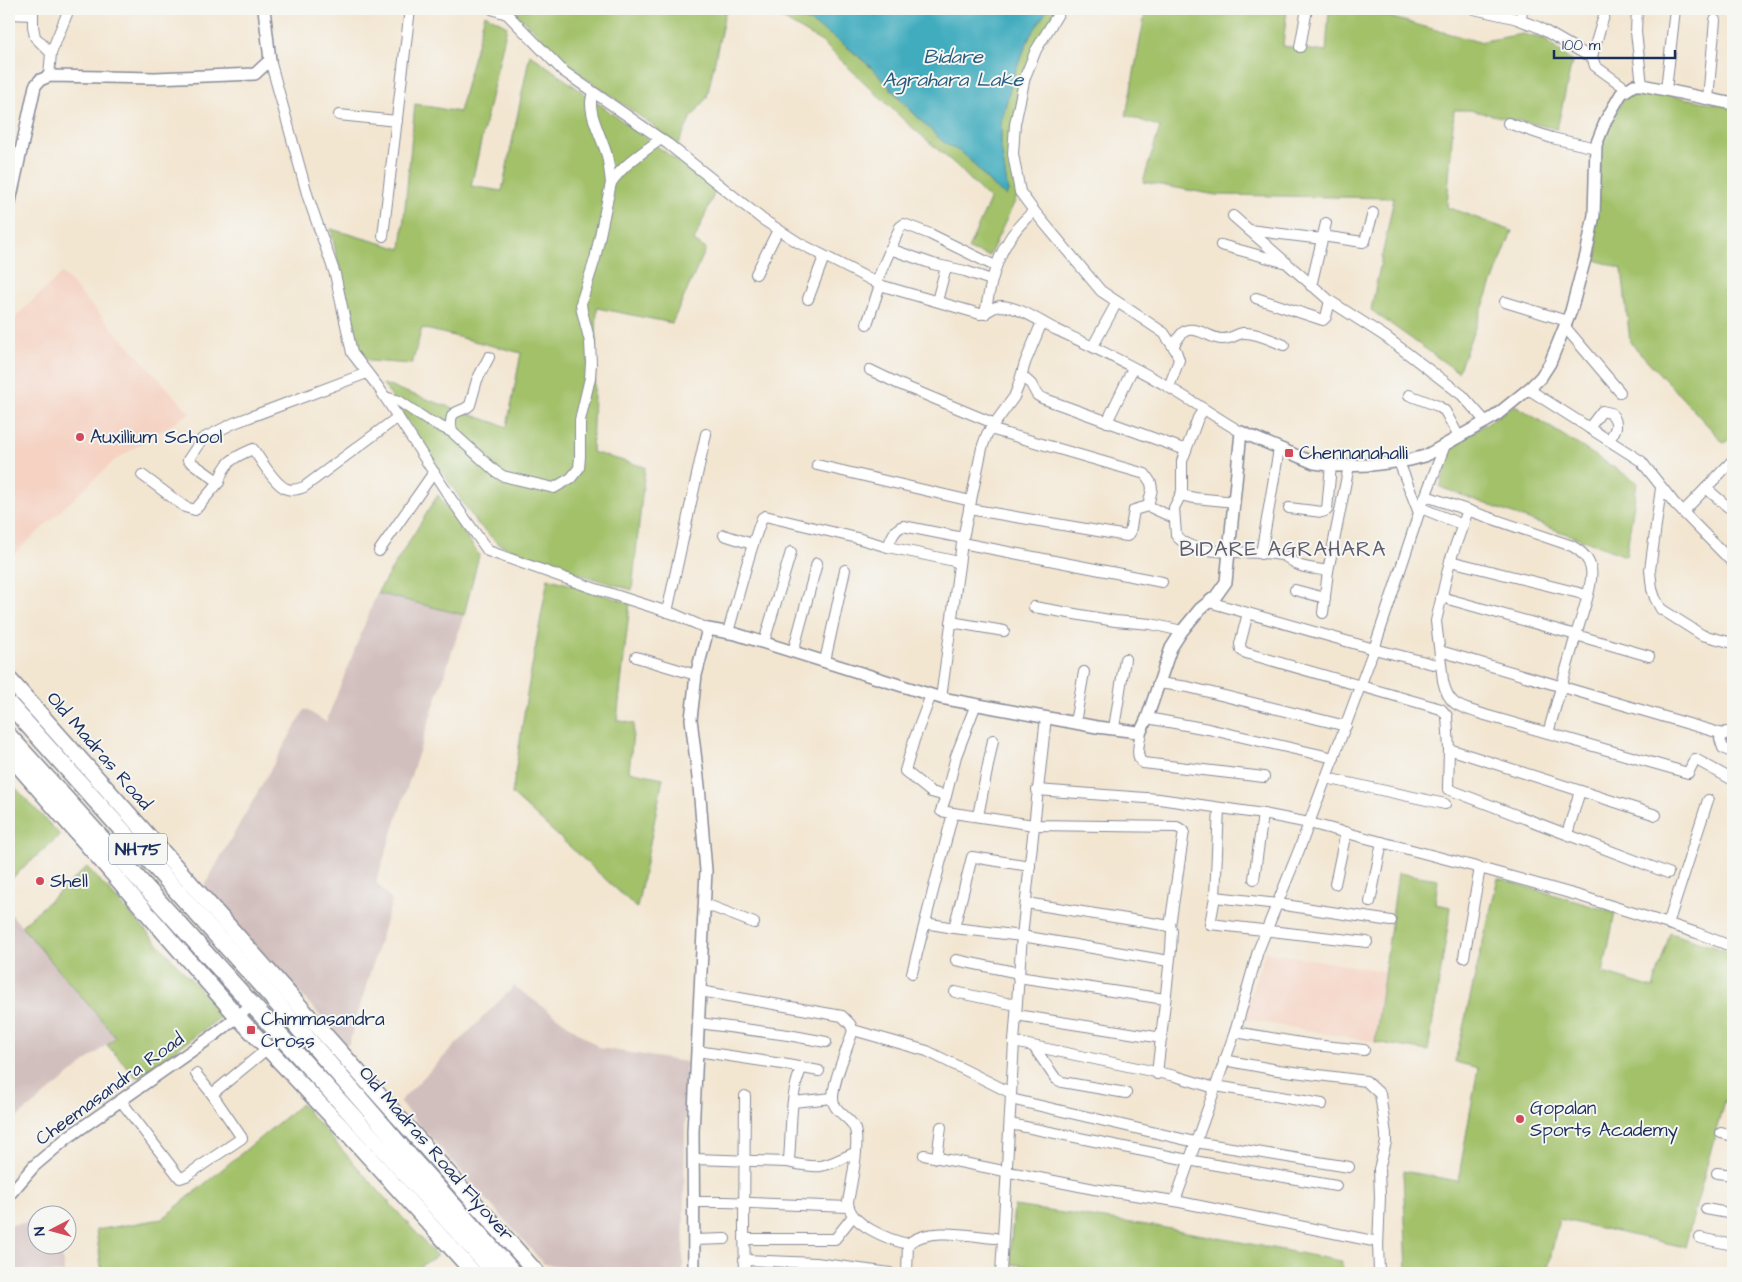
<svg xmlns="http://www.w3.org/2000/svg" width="1742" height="1282" font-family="'Architects Daughter',sans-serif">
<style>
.built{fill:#f5d2c2}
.industrial{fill:#d1bfbd}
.green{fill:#a2c169;stroke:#5e7864}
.water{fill:#3facbe;stroke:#2d6e8e}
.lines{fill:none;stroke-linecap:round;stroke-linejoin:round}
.minor-casing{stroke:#878a98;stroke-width:12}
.tertiary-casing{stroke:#878a98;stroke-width:14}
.primary-casing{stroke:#878a98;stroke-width:18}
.trunk-casing{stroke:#878a98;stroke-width:19}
.minor{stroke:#fff;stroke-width:10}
.tertiary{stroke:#fff;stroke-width:11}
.primary{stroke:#fff;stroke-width:15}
.trunk{stroke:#fff;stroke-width:16}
.poi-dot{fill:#d1495b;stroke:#f6f6f2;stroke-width:2}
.labels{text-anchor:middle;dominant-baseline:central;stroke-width:4;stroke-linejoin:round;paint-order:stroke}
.shield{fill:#f6f6f2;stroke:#5d6b8a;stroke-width:1}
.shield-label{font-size:18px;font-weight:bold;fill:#1b2f5e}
.poi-label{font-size:19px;fill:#1b2f5e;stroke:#f6f6f2;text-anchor:start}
.street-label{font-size:19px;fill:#1b2f5e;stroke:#f6f6f2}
.water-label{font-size:20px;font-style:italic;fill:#285b80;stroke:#f6f6f2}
.quarter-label{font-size:21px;letter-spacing:1px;fill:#5f5c6e;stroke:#f6f6f2}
</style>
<rect width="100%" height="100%" fill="#f6f6f2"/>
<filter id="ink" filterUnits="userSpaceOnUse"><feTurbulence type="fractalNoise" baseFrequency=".02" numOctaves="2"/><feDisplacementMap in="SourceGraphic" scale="10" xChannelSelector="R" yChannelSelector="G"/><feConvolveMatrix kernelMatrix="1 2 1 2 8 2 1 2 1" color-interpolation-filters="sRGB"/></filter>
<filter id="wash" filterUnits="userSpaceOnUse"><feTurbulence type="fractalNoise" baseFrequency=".0096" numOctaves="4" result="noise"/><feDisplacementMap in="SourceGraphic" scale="20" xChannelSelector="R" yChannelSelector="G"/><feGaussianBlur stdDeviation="1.12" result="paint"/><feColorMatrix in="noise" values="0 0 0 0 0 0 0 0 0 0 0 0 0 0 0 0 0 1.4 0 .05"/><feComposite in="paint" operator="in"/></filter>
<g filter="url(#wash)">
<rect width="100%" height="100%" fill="#f3e6d1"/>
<!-- built -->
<g class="built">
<polygon points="62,273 190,413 114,461 9,559 9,323"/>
<polygon points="1265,952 1384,971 1375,1042 1242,1019"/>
</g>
<!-- industrial -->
<g class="industrial">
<polygon points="377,593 464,615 376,882 392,901 348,1046 203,888 305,709 326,722"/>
<polygon points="9,912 116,1037 9,1124"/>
<polygon points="514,986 600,1048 686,1062 683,1273 623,1273 544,1264 399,1102"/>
<polygon points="37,1221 38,1244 61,1245 64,1273 9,1273 9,1225"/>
</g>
<!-- green -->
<g class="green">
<polygon points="512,9 726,9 707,97 691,118 677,146 651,124 570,67"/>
<polygon points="759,9 786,9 820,27 841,42 876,72 906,106 942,141 965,155 994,188 1008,192 1001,147 1001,123 1014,74 1030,36 1048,9 1057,9 1038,38 1008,151 1017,197 989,256 968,249 990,200 956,165 907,123 822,42 774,14"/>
<polygon points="1146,9 1287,9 1283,46 1326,52 1329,9 1361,9 1479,42 1522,34 1544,39 1572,62 1557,129 1469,110 1454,110 1447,207 1512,231 1458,372 1371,310 1394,198 1216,195 1143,182 1160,127 1126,115"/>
<polygon points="485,14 507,26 471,186 502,191 530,54 716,189 694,241 706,249 672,323 597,308 592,452 645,467 632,590 532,560 497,543 476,522 383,384 507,427 521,353 422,328 412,364 369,361 355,346 331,229 401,249 415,104 459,112"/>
<polygon points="1635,89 1733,107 1733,437 1724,443 1630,342 1622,269 1590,258 1603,139 1624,97"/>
<polygon points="1515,405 1637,482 1626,556 1440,487 1453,445"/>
<polygon points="438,495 479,555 464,615 377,593"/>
<polygon points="548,578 630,603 617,720 634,724 629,771 663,778 637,908 512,794 527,694"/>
<polygon points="9,781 60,835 9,881"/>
<polygon points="87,867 224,1015 137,1078 107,1045 116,1037 21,926"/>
<polygon points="1398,873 1438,879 1435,904 1451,907 1428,1051 1375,1042"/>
<polygon points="1498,878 1615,913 1603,973 1653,988 1670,933 1733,953 1733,1104 1724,1101 1685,1247 1559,1219 1547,1273 1407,1273 1403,1171 1458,1181 1478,1068 1455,1062"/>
<polygon points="301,1104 437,1256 409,1273 102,1273 96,1230 162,1219"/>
<polygon points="1014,1206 1160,1227 1341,1261 1345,1273 1098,1273 1009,1264"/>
</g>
<!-- water -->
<path class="water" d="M786,9H1048L1030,36L1014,73L1001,123V147L1008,192L1006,196C987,184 981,169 966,156C958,149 947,146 940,139C917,118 898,95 876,72C851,46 818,26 786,9Z"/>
</g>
<g filter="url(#ink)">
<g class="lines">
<defs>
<g id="minor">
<polyline points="33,9 33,26 35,37 51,53 49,76"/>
<path d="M492,9L507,14L563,71L668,144L762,219L799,243L883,286L980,314C988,313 993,306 1001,306C1021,307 1040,322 1057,330C1095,348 1134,366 1170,388C1194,402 1217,418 1241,432"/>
<polyline points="1061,9 1036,50 1025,77 1015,124 1013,154 1020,192 1034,211 1101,291 1164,333 1176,351 1179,360 1169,387"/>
<polyline points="1474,9 1514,18 1538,27 1592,58"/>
<polyline points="1606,9 1592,56 1595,66 1627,89"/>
<polyline points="1637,9 1636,32 1642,85"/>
<polyline points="9,14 33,15"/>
<polyline points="1521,20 1522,9"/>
<polyline points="1300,47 1307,9"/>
<polyline points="51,53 69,9"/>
<polyline points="270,60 308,197 335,274 352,353 379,388 451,499 488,551 593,588 674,614 708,629"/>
<polyline points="1666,90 1675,9"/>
<path d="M593,93C585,111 603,138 607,156C609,165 610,174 611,183"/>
<polyline points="1708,99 1715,20"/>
<polyline points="339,115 397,121"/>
<polyline points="1508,123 1552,138 1596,148"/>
<polyline points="1233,216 1330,301 1386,337 1462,395 1486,422"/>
<polyline points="1249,230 1322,239"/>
<polyline points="383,236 410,9"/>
<polyline points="1322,236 1363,242 1365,241 1373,213"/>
<polyline points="1221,245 1283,262"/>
<polyline points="890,249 933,264 965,271 991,280"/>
<polyline points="756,274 778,230"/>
<polyline points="876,283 900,227 904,224 930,234 995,266"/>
<polyline points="1311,286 1326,223"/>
<polyline points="1256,298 1323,320 1326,317 1330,301"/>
<polyline points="808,299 824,257"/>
<polyline points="937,301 946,267"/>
<polyline points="1505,302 1567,321"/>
<path d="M985,314C992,272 1001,239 1034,211"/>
<polyline points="867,324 880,285"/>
<polyline points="1565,327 1620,392"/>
<polyline points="1093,346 1117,302"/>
<path d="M1173,346C1177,341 1181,331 1188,330C1200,328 1210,338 1221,339C1230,340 1236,334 1243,333C1256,332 1273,341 1284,345"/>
<path d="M489,357L477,380L470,405C460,415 447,406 452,432L495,471L503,476L554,488L571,478L579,468L580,457V420L590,378L591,363L590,342L582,311L581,303L595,259L611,183C624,164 643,152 661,139"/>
<polyline points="870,370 899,384 993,423"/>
<polyline points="1022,376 1031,384 1037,395 1042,398 1186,450"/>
<polyline points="1528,389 1641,461 1675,504 1731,561 1733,562"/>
<polyline points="1409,395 1438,406 1445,411 1459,437"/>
<polyline points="385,397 399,401 427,420 452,432"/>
<path d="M1203,410L1198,418L1182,461V492L1174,508L1176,535C1192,559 1255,549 1281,555C1289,557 1294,564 1301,566C1310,569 1320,569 1328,571L1323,613"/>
<polyline points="1107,422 1133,368"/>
<path d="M1589,428L1602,411L1611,413C1620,424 1616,430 1609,440"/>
<polyline points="1399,462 1419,513"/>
<polyline points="817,465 971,501"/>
<polyline points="142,475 185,507 195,510 219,482 188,460 202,439 234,423 367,373"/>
<path d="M219,482C224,462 234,457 253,449C261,460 275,485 287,489C293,491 299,489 304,487L398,417"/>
<polyline points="1661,488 1650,570 1652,589 1655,598 1661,609 1702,635 1733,643"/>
<polyline points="1706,488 1728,507 1733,507"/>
<polyline points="1180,495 1195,498 1235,502"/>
<path d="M1426,496L1572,546C1581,551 1589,558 1591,569C1594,583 1580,621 1576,635L1649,656"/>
<polyline points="1148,506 1174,518"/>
<polyline points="1289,508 1322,512 1327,510 1331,465"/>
<polyline points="1421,508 1463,525"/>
<polyline points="969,509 1127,536 1130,533 1134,510 1148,506 1152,489 1151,483 1145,474 990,429"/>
<path d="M1468,510L1450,561L1436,621L1443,681C1449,708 1462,707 1485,715L1688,773L1695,759L1733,780"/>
<polyline points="1683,512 1733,460"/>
<polyline points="724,535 752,544"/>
<polyline points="962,543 1162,582"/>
<path d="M888,547C891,539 894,529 903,526L963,538"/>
<polyline points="379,551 434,472"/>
<polyline points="1261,554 1279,449"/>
<polyline points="1450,561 1587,595"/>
<polyline points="1328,571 1349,466"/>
<polyline points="1295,590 1325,598"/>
<polyline points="1441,597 1576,635 1548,733"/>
<polyline points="1034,607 1115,621 1151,624 1182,631"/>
<polyline points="667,612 706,434"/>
<polyline points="1248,613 1240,644 1241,650 1246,653 1441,709 1447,716 1449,749 1656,815"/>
<polyline points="951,622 1004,631"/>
<path d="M728,632C739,594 748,555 762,518L765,516L857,538L888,547L959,562"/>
<polyline points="764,642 791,552"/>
<polyline points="1440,651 1723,734"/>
<polyline points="793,652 817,563"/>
<polyline points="636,657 696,675"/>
<polyline points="825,661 845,570"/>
<polyline points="1433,664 1374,649 1419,513 1445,445"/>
<polyline points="1158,683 1188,687 1346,726"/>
<polyline points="931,695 914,740 905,771 931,792 946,796 941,811 953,813"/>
<polyline points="941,698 962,543 982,448 987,434 1014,397 1018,387 1025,363 1042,322"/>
<polyline points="1147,718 1208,729 1334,758"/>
<polyline points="1075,723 1084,672"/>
<polyline points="1114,728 1125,659"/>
<path d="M1141,731C1140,741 1134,757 1143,763L1264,777"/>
<polyline points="1733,732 1726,732 1720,739 1723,748 1729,751 1733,750"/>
<polyline points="1449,749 1448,789 1668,873"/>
<polyline points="1326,778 1445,804"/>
<polyline points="1037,790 1159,799 1263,814 1309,823 1480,868 1580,896 1697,933 1733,947"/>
<polyline points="946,796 956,756 976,704"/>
<polyline points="1219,808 1215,897 1210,924 1367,942"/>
<polyline points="978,816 993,740"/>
<polyline points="1567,834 1580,791"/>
<polyline points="1254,879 1263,814"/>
<polyline points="1335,884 1346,832"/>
<polyline points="1215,897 1278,904 1391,921"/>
<polyline points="1370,902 1382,842"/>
<polyline points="1026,903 1170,926"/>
<polyline points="705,904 754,923"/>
<polyline points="925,923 954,928 1022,936 1169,961"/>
<polyline points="1668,924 1708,800"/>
<polyline points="954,928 972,857 1030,866"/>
<polyline points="1464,957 1480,868"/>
<polyline points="956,960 1019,973"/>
<polyline points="912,973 953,813 1034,825 1177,827 1184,831 1170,926 1172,931 1171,949 1157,1074"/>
<polyline points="1018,977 1165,999"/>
<polyline points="700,991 842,1016 850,1024 853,1030 927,1051 1011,1093"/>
<polyline points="955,992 1016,1005"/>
<polyline points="1016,1015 1162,1038"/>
<polyline points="699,1023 788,1035 826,1042"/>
<path d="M853,1030C848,1048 832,1082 833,1100C834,1112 849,1116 854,1127C861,1141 851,1185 848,1202C849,1225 890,1240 908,1244"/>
<polyline points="1235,1032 1313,1045 1364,1050"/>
<polyline points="1014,1042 1175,1076 1215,1088"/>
<polyline points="1034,1047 1056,1079 1062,1082 1126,1093"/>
<polyline points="697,1051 782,1064 819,1071"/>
<polyline points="1224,1060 1278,1070 1366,1081 1380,1094 1386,1134 1386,1142 1379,1169 1380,1197 1378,1247"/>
<polyline points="196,1074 212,1094"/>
<polyline points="1216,1086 1322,1104"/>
<polyline points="745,1096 744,1227 745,1273"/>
<polyline points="1011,1099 1195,1142 1349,1167"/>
<polyline points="121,1101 180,1178 186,1176 242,1138 212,1094 268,1048"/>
<polyline points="793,1102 833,1098"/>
<polyline points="1010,1124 1188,1160 1336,1186"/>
<polyline points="1721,1133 1733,1136"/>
<polyline points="924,1155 1094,1189 1175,1201 1378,1242 1379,1273"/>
<polyline points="937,1158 941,1127"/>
<path d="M694,1159L787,1162L789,1159C792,1128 789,1096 802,1067"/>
<path d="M787,1162C822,1170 824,1167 856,1152"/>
<polyline points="1717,1173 1733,1175"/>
<polyline points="1175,1201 1235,1032 1258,951 1299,850 1374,649 1209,602"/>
<polyline points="694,1202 726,1202 848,1207"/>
<polyline points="1706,1209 1733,1214"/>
<polyline points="1700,1238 1733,1245"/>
<polyline points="744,1239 835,1239 853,1216"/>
<polyline points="694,1240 725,1239"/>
<polyline points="744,1260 816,1263 890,1273"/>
<path d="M907,1273L908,1244C929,1226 970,1236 995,1238"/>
<polyline points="1001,1273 1014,1042 1022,936 1046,717"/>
</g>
<g id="tertiary">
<polyline points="9,206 35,86 40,80 50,76 155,78 255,74 270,60 264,9"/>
<polyline points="9,1195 34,1166 67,1138 217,1033 253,1004"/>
<polyline points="694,1273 693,1132 706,871 699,786 691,719 696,675 708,629 736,634 941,698 1097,727 1138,732 1141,731 1147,718 1171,648 1182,631 1200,609 1216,596 1226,582 1241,432 1314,463 1338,466 1371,465 1410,460 1425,456 1494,417 1531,387 1541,377 1550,363 1571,311 1586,255 1594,215 1596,145 1606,120 1621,94 1634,85 1642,85 1733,104"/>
</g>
<g id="primary">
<polyline points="9,679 537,1273"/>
<polyline points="9,755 237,1016 350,1136 474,1273"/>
</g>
<g id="trunk">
<polyline points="9,704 268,993 412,1159 514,1273"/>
<polyline points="9,736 495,1273"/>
</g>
</defs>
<!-- minor casing -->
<use href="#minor" class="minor-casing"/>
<!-- tertiary casing -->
<use href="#tertiary" class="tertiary-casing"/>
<!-- primary casing -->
<use href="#primary" class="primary-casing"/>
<!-- trunk casing -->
<use href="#trunk" class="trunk-casing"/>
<!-- minor -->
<use href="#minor" class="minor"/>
<!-- tertiary -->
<use href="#tertiary" class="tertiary"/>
<!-- primary -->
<use href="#primary" class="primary"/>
<!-- trunk -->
<use href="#trunk" class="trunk"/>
</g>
</g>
<!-- markers -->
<g class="poi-dot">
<circle cx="80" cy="437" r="5"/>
<rect x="1284" y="448" width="10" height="10" rx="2.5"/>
<circle cx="40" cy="881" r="5"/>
<rect x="246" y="1025" width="10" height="10" rx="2.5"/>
<circle cx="1520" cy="1119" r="5"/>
</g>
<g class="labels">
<!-- shield labels -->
<rect class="shield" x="109" y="833.5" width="58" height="31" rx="4"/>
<g class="shield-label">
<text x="138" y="849">NH75</text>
</g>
<!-- poi labels -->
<g class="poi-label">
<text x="90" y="437">Auxillium School</text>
<text x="1299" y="453">Chennanahalli</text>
<text x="50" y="881">Shell</text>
<text x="261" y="1019">Chimmasandra<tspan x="261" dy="22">Cross</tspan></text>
<text x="1530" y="1108">Gopalan<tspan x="1530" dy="22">Sports Academy</tspan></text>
</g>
<!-- street labels -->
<g class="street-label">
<text transform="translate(99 751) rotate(49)">Old Madras Road</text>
<text transform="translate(110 1089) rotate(-36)">Cheemasandra Road</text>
<text transform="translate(436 1154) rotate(49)">Old Madras Road Flyover</text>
</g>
<!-- water labels -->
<g class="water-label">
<text x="953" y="57">Bidare<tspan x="953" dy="23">Agrahara Lake</tspan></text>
</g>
<!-- quarter labels -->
<g class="quarter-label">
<text x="1283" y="549">BIDARE AGRAHARA</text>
</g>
</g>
<!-- margin -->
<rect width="1742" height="1282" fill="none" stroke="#f6f6f2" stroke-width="30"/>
<!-- north arrow -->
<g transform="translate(52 1230) rotate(264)"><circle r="24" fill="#f6f6f2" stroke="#9ea6b7"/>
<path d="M0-4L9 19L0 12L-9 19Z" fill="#d1495b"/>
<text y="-8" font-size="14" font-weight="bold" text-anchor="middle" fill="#1b2f5e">N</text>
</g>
<!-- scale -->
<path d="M1554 50v8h121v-8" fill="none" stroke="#1b2f5e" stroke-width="2.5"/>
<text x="1562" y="50" font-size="15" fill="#1b2f5e" stroke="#f6f6f2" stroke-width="4" paint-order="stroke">100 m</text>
</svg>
